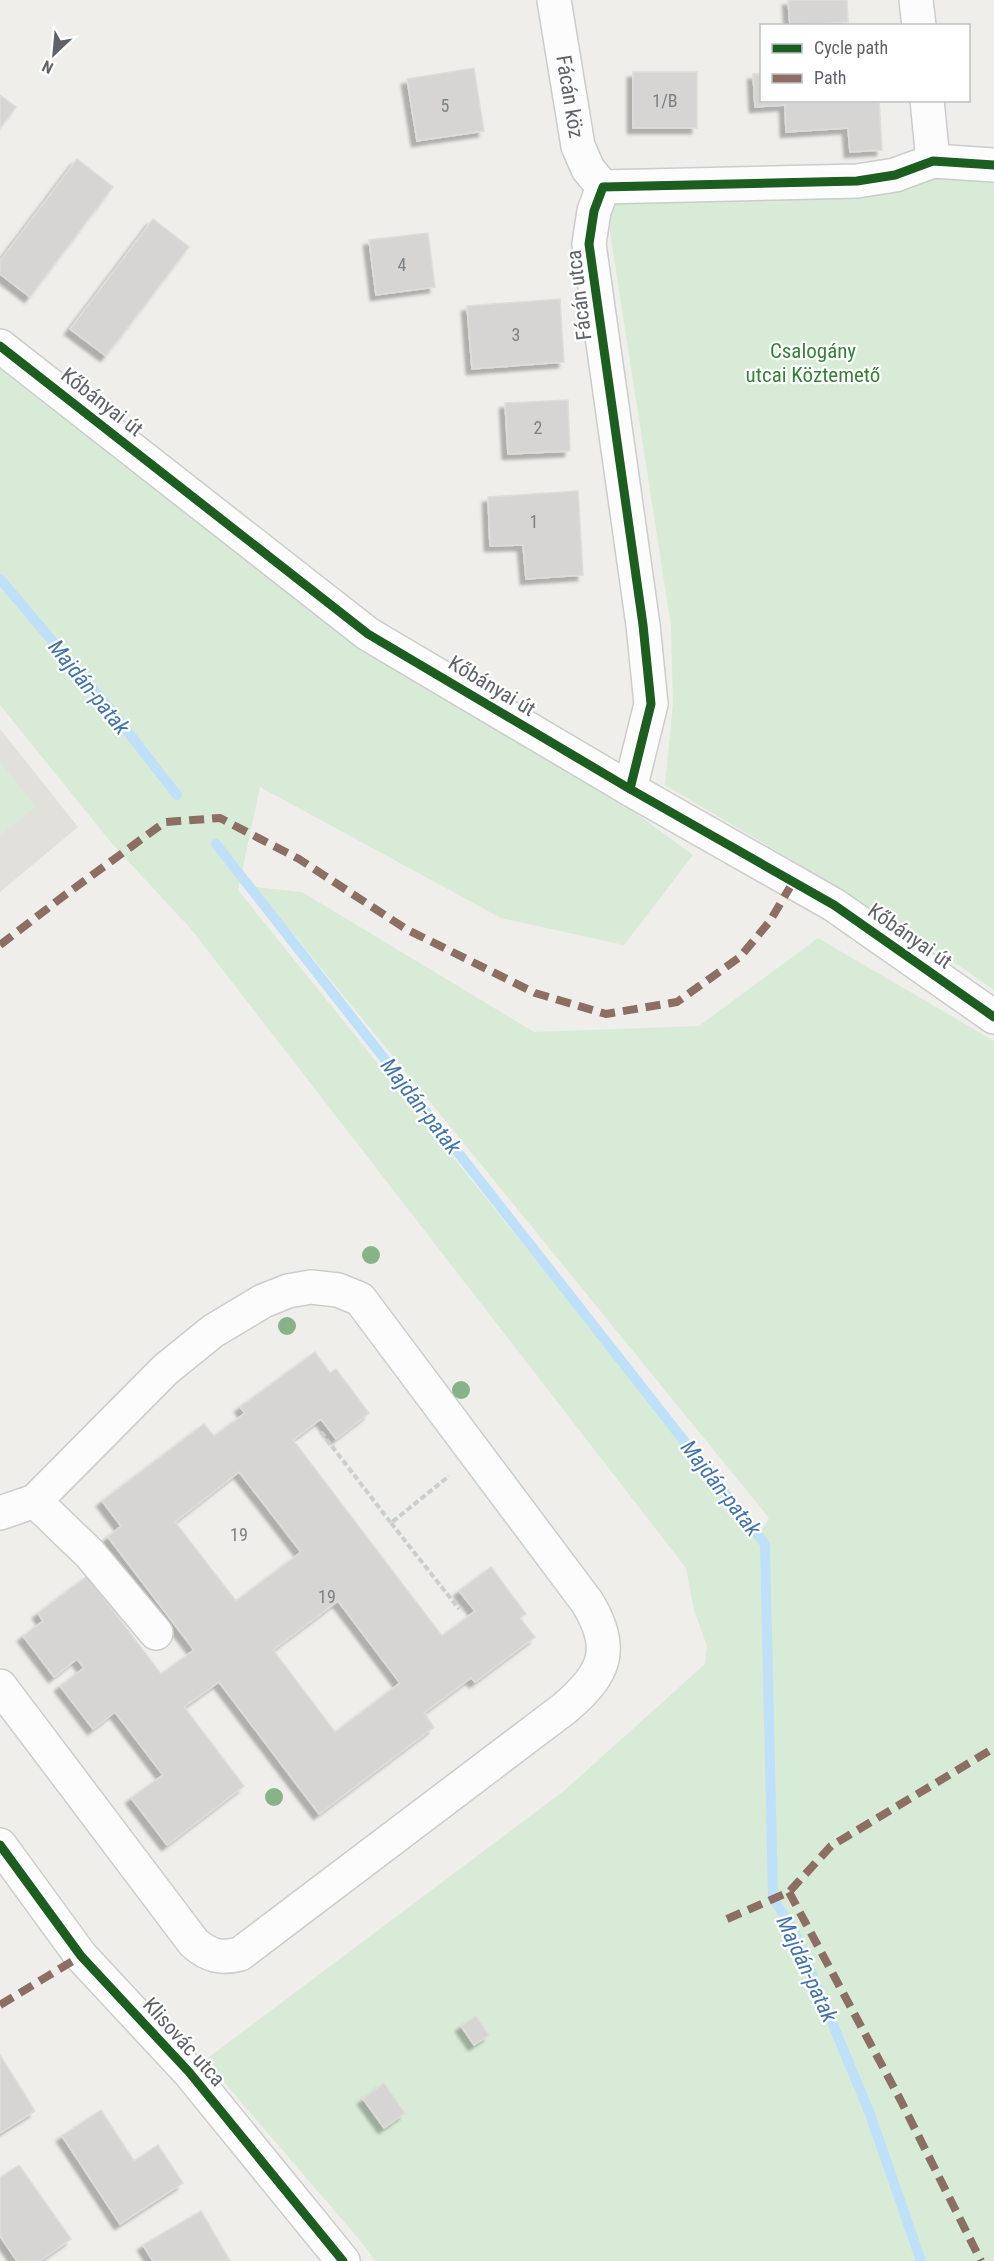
<svg xmlns="http://www.w3.org/2000/svg" width="994" height="2261" font-family="'Roboto Condensed',sans-serif">
<style>
.education{fill:#e2e0da}
.green{fill:#d8ebd6}
.lines{fill:none;stroke-linecap:round;stroke-linejoin:round}
.stream{stroke:#bfe0f9;stroke-width:10}
.building{fill:#d6d5d3;stroke:#deddd9;stroke-width:1.5;fill-rule:evenodd;filter:url(#shadow)}
.minor-casing{stroke:#cbcccc;stroke-width:36}
.path{stroke:#cacfcc;stroke-width:4;stroke-dasharray:6 3;stroke-linecap:butt}
.minor{stroke:#fdfcfc;stroke-width:33}
.quiet{stroke:#8d6e63;stroke-width:8;stroke-dasharray:15 8;stroke-linecap:butt}
.cycleway-casing{stroke:#fff;stroke-width:13}
.cycleway{stroke:#1b5e20;stroke-width:9}
.tree{fill:#88b388}
.labels{text-anchor:middle;dominant-baseline:central;stroke-width:4.5;stroke-linejoin:round;paint-order:stroke}
.number-label{font-size:18px;fill:#7e8184}
.street-label{font-size:21px;fill:#5f6368;stroke:#fff}
.park-label{font-size:21px;fill:#348238;stroke:#fff}
.water-label{font-size:22px;font-style:italic;fill:#4174aa;stroke:#fff}
</style>
<defs>
<filter id="shadow"><feDropShadow dx="-5.5" dy="5.5" stdDeviation="1.5" flood-color="#0004"/></filter>
</defs>
<rect width="100%" height="100%" fill="#efeeea"/>
<!-- education -->
<polygon class="education" points="0,729 78,827 0,892"/>
<!-- green -->
<g class="green">
<path d="M994,165V990C888,915 777,851 665,785L673,703L671,626L603,187Z"/>
<polygon points="0,346 693,855 624,945 501,918 260,787 238,890 758,1536 769,1518 255,887 302,892 534,1032 699,1026 818,938 994,1041 994,2261 375,2261 364,2245 205,2060 565,1790 705,1664 707,1646 694,1610 686,1568 191,929 114,846 0,705"/>
<polygon points="0,761 36,807 0,835"/>
</g>
<g class="lines">
<!-- stream -->
<g class="stream">
<polyline points="0,579 110,709 177,795"/>
<polyline points="216,844 765,1544 773,1899 793,1928 870,2114 921,2261"/>
</g>
</g>
<!-- building -->
<g class="building">
<polygon points="788,0 847,0 848,22 790,26"/>
<polygon points="474,68 484,131 417,141 407,79"/>
<rect x="633" y="72" width="64" height="56"/>
<polygon points="753,74 762,74 762,100 879,100 882,150 850,152 848,128 786,132 785,105 755,107"/>
<polygon points="0,95 16,107 0,128"/>
<polygon points="77,159 113,187 30,297 0,274 0,261"/>
<polygon points="153,219 189,247 106,356 70,329"/>
<polygon points="428,233 435,287 376,295 369,240"/>
<polygon points="560,299 564,362 472,369 467,306"/>
<polygon points="568,400 570,451 508,454 505,403"/>
<polygon points="578,491 583,575 526,579 523,545 490,546 488,497"/>
<path d="M315,1352L330,1373L336,1369L369,1413L336,1439L321,1419L293,1440L442,1636L475,1611L459,1591L491,1567L526,1614L520,1618L535,1637L475,1682L471,1678L424,1713L434,1727L319,1814L219,1682L184,1707L244,1786L167,1845L131,1798L163,1775L115,1712L93,1729L60,1686L84,1668L77,1659L54,1677L23,1636L43,1621L38,1613L87,1576L161,1674L194,1650L108,1537L121,1526L102,1501L204,1424L214,1436L245,1413L240,1407ZM239,1472L301,1552L236,1601L175,1522ZM338,1601L400,1683L335,1732L273,1650Z"/>
<polygon points="476,2016 489,2035 474,2045 461,2026"/>
<polygon points="0,2055 35,2111 0,2133"/>
<polygon points="384,2083 405,2113 384,2128 363,2099"/>
<polygon points="101,2110 134,2161 158,2145 183,2183 120,2224 62,2136"/>
<polygon points="19,2165 71,2239 40,2261 17,2261 0,2236 0,2178"/>
<polygon points="201,2211 230,2261 153,2261 143,2245"/>
</g>
<g class="lines">
<defs>
<g id="minor">
<path id="s1" d="M554,0L578,146L588,169L603,187"/>
<polyline points="916,0 919,26"/>
<polyline points="927,100 933,161"/>
<polyline points="0,346 368,634 630,789 834,905 994,1017"/>
<polyline points="630,789 651,704 643,625 589,244 594,211 603,187 857,181 895,175 933,161 994,165"/>
<polyline points="35,1501 90,1554 156,1633"/>
<path d="M0,1513L35,1501L166,1369L213,1331L263,1301L288,1291L311,1287L338,1290L360,1299L587,1602C616,1649 605,1674 565,1708L240,1954C221,1959 209,1956 194,1943L0,1686"/>
<polyline points="0,1845 81,1956 189,2072 343,2261"/>
</g>
</defs>
<!-- minor casing -->
<use href="#minor" class="minor-casing"/>
<!-- path -->
<g class="path">
<polyline points="321,1432 391,1523 449,1476"/>
<polyline points="391,1523 459,1609"/>
</g>
<!-- minor -->
<use href="#minor" class="minor"/>
<!-- quiet -->
<g class="quiet">
<polyline points="0,945 65,895 165,822 220,818 299,859 406,929 535,993 606,1014 677,1002 740,957 770,921 793,882"/>
<polyline points="789,1892 900,2099 981,2261"/>
<polyline points="727,1919 789,1892 831,1846 994,1748"/>
<polyline points="0,2005 81,1956"/>
</g>
<defs>
<g id="cycleway">
<polyline points="0,346 368,634 630,789 834,905 994,1017"/>
<polyline points="630,789 651,704 643,625 589,244 594,211 603,187 857,181 895,175 933,161 994,165"/>
<polyline points="0,1845 81,1956 189,2072 343,2261"/>
</g>
</defs>
<!-- cycleway casing -->
<use href="#cycleway" class="cycleway-casing"/>
<!-- cycleway -->
<use href="#cycleway" class="cycleway"/>
</g>
<!-- trees -->
<g class="tree">
<circle cx="371" cy="1255" r="9"/>
<circle cx="287" cy="1326" r="9"/>
<circle cx="461" cy="1390" r="9"/>
<circle cx="274" cy="1797" r="9"/>
</g>
<g class="labels">
<!-- number labels -->
<g class="number-label">
<text x="665" y="100">1/B</text>
<text x="445" y="105">5</text>
<text x="402" y="264">4</text>
<text x="516" y="334">3</text>
<text x="538" y="427">2</text>
<text x="534" y="521">1</text>
<text x="239" y="1534">19</text>
<text x="327" y="1596">19</text>
</g>
<!-- street labels -->
<g class="street-label">
<text stroke="none"><textPath href="#s1" startOffset="98">Fácán köz</textPath></text>
<text transform="translate(579 295) rotate(-97)">Fácán utca</text>
<text transform="translate(102 402) rotate(38)">Kőbányai út</text>
<text transform="translate(492 686) rotate(31)">Kőbányai út</text>
<text transform="translate(910 936) rotate(35)">Kőbányai út</text>
<text transform="translate(184 2042) rotate(48)">Klisovác utca</text>
</g>
<!-- park labels -->
<g class="park-label">
<text x="813" y="351">Csalogány<tspan x="813" dy="24">utcai Köztemető</tspan></text>
</g>
<!-- water labels -->
<g class="water-label">
<text transform="translate(89 687) rotate(51)">Majdán-patak</text>
<text transform="translate(421 1106) rotate(52)">Majdán-patak</text>
<text transform="translate(721 1488) rotate(52)">Majdán-patak</text>
<text transform="translate(807 1969) rotate(65)">Majdán-patak</text>
</g>
</g>
<!-- legend -->
<rect x="760" y="24" width="210" height="78" fill="#ffffff" stroke="#bfc1c3" stroke-width="1.5"/>
<rect x="772" y="44" width="30" height="9" fill="#1b5e20" stroke="#bfc1c3" stroke-width="1.5"/>
<text x="814" y="54" font-size="18" fill="#5f6368">Cycle path</text>
<rect x="772" y="74" width="30" height="9" fill="#8d6e63" stroke="#bfc1c3" stroke-width="1.5"/>
<text x="814" y="84" font-size="18" fill="#5f6368">Path</text>
<!-- north arrow -->
<g transform="translate(54 54) rotate(206)" stroke="#ffffff" stroke-width="4.5" paint-order="stroke">
<path d="M0-4.5L10 22L0 15L-10 22Z" fill="#5f6368"/>
<text y="-9" font-size="16" font-weight="bold" text-anchor="middle" fill="#5f6368">N</text>
</g>
</svg>
